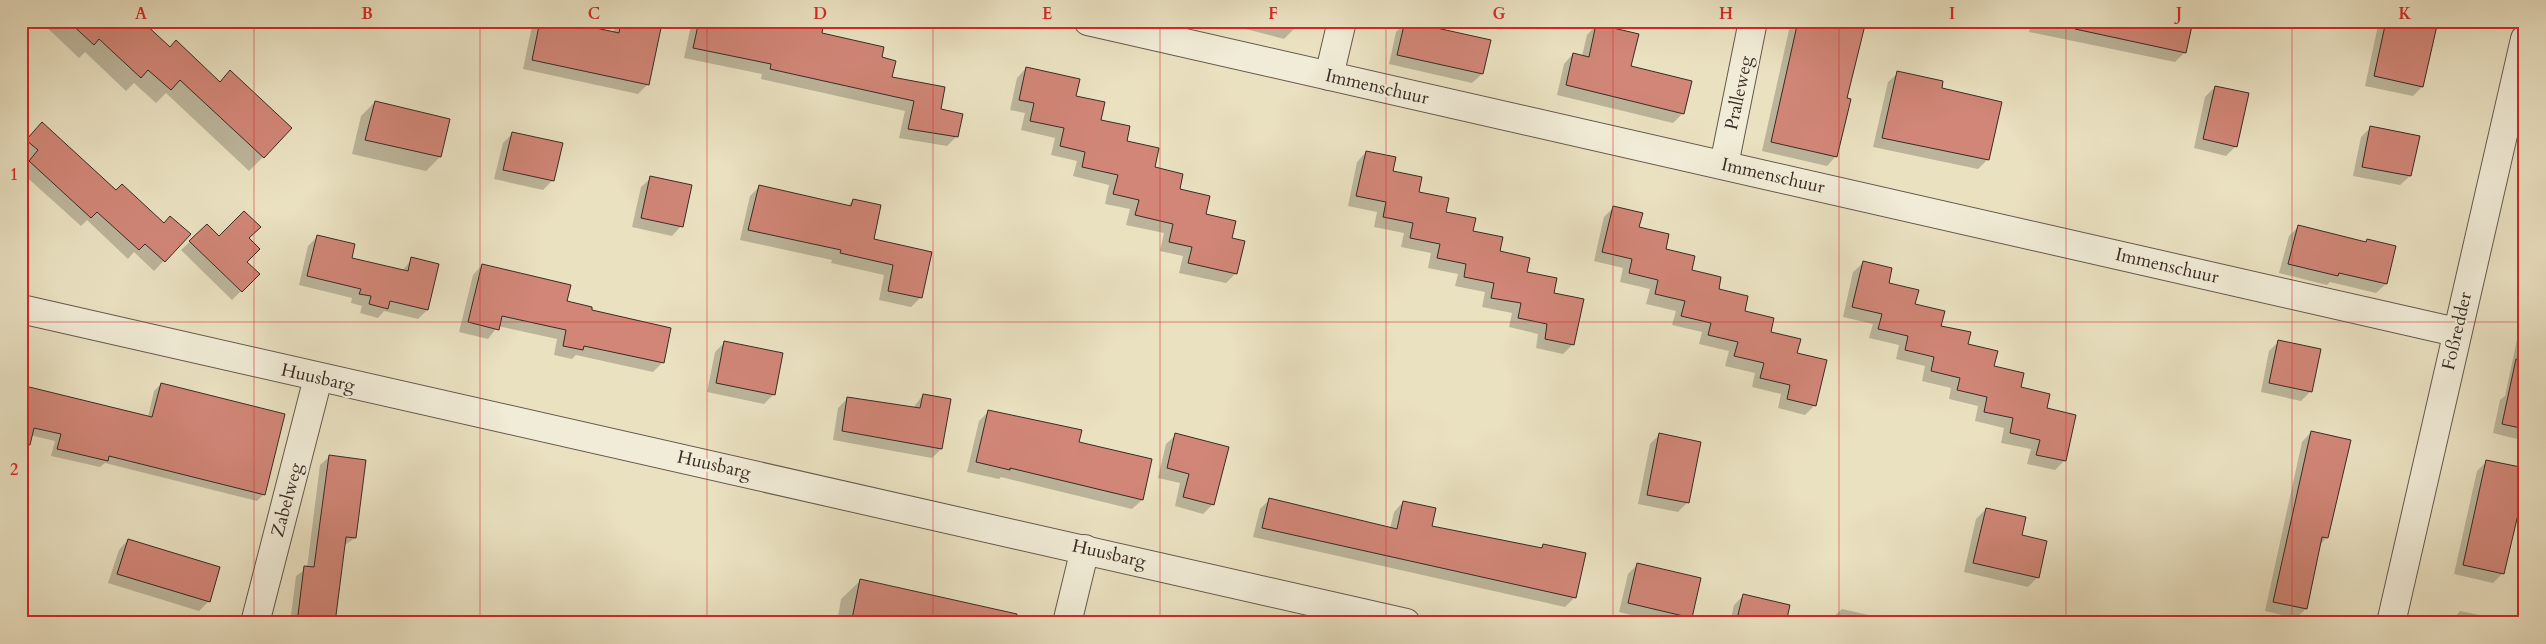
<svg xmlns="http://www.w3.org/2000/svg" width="2546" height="644" font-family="Cardo,serif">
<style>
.shadow{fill:#0003}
.building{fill:#d18677;stroke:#392a25}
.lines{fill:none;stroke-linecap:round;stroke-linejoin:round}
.minor-casing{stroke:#65584c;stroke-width:30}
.minor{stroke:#f1ecd7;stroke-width:28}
.grid{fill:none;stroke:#d62828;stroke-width:1;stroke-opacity:0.55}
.labels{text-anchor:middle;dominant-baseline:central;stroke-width:4.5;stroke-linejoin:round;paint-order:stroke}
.street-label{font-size:18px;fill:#392a25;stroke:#f1ecd7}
.neatline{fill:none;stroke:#d62828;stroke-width:2}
.grid-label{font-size:16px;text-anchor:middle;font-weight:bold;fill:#d62828}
</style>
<rect width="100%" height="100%" fill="#eae1c1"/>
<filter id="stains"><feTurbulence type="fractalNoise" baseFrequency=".004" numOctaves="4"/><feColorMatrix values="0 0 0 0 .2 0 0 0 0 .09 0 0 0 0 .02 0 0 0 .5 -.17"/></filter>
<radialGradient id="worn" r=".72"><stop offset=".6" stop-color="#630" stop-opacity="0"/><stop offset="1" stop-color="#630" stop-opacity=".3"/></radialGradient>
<!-- shadow -->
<g class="shadow">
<polygon points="40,21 140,21 169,48 263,157 249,171 166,93 156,103 134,83 126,91 85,52 79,58"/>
<polygon points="533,21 568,21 567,23 612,33 621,21 660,29 648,84 638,94 523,69"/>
<polygon points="692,21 792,21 881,58 890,78 939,110 957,136 947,146 899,138 905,111 761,79 762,74 684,58"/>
<polygon points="1215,21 1296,21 1294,29 1284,39"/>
<polygon points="1791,21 1864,21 1846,99 1836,156 1827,166 1762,151"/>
<polygon points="2032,21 2192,21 2185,52 2175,62 2029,32"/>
<polygon points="2379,21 2436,21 2422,87 2413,96 2365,86"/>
<polygon points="1406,22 1482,74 1472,83 1389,64 1396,32"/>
<polygon points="1596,25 1630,67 1683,113 1673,123 1557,95 1564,64 1573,54 1582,56 1587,35"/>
<polygon points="1026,68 1075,97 1230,239 1236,273 1226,283 1179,273 1183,256 1160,251 1164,233 1126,225 1130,209 1105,204 1109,185 1073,176 1077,161 1051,155 1055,138 1021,130 1025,113 1010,110 1017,78"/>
<polygon points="1898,73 1940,89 2000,103 1987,160 1978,169 1873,147 1888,82"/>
<polygon points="2215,87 2236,146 2226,156 2194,148 2205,97"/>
<polygon points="375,102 449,120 440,157 426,171 352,154 361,116"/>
<polygon points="2370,128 2418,137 2410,176 2400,185 2353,176 2361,137"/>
<polygon points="32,133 164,224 189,234 154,271 134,252 128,259 87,220 81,226 21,172 30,160 21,153 21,146"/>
<polygon points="512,134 553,180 543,190 494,179 503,143"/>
<polygon points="1366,152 1553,294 1573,344 1563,354 1536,348 1538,334 1509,327 1512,313 1482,307 1485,292 1455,286 1458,274 1428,268 1431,253 1401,247 1404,233 1374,227 1377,212 1348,206 1357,162"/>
<polygon points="651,178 681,226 672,236 632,227 641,187"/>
<polygon points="759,187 847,207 853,200 872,240 921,297 911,307 879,300 884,275 831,263 832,260 740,240 750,196"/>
<polygon points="1614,207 1796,354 1815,405 1805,415 1778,408 1781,394 1752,387 1755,373 1725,366 1729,351 1699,344 1702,332 1672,325 1676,311 1646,304 1650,289 1620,282 1623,268 1594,261 1604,217"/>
<polygon points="207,226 219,238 247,238 245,262 258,274 232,300 181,250"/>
<polygon points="2298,227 2365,243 2367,241 2386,284 2376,293 2330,282 2327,285 2279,273 2289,236"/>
<polygon points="318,236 350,258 402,271 412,259 427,310 418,319 384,311 378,318 360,313 362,306 351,303 352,298 299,285 308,246"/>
<polygon points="1863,263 2045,409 2065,460 2055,470 2027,464 2031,449 2001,443 2004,428 1975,421 1978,406 1949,399 1951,388 1922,381 1925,366 1896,359 1899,345 1869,338 1873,324 1843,317 1853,272"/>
<polygon points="482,265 590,311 662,363 653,372 576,355 572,359 554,355 557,339 498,326 488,339 459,332 473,275"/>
<polygon points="2525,277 2525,441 2493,433 2500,400 2505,396 2524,307 2519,305"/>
<polygon points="2279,341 2311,391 2301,401 2261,392 2269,351"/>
<polygon points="724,343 774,394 764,404 707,392 715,352"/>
<polygon points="161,384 264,494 257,501 105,463 100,467 51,456 55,441 21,433 21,387 148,417 154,391"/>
<polygon points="923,395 941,449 932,458 833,440 838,408 848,398 913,408"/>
<polygon points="989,411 1078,443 1151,460 1142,500 1132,509 1001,477 999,479 967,472 979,421"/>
<polygon points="2311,432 2327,537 2319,546 2306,609 2296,618 2265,611 2302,442"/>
<polygon points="1660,434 1687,503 1678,512 1638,504 1650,444"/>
<polygon points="1176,435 1213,504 1203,514 1175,506 1180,483 1158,478 1166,444"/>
<polygon points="329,457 365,462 355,538 343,546 334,623 290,623 296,576 307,568 320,465"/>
<polygon points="2487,461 2503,573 2493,583 2454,574 2477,471"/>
<polygon points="1270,499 1390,529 1394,512 1403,502 1430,527 1540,549 1543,545 1575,597 1565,607 1253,537 1260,509"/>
<polygon points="1986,509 2020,536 2038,577 2028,587 1964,572 1976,519"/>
<polygon points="128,540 219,568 208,602 199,611 108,583 119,550"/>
<polygon points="1637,565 1691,617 1685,623 1664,623 1619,612 1628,574"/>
<polygon points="861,580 1004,623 837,623 841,599"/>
<polygon points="1743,596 1784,623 1730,623 1734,605"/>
<polygon points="1842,609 1895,621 1895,623 1831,623 1832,618"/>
<polygon points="2460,611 2499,619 2498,623 2450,623"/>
</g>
<!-- building -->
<g class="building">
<polygon points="68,21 142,21 170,47 176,40 220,82 230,70 292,128 264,158 180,80 171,90 148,70 141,78 99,39 94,45"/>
<polygon points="540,21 564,21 619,33 621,21 661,28 649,85 532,60"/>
<polygon points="699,21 799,21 823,27 822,33 884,47 882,57 896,61 892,77 945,87 941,109 963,114 958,137 908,129 914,101 770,69 771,64 693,48"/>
<polygon points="1405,21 1491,40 1483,74 1397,55"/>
<polygon points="1798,21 1866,21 1847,98 1851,99 1837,157 1771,142"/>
<polygon points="2076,21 2193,21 2186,53 2075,29"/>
<polygon points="2386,21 2438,21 2423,87 2374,76"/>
<polygon points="1596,24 1639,34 1631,66 1692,81 1684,114 1566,85 1573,53 1589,57"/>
<polygon points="1026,67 1080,79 1076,96 1105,102 1101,120 1130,126 1127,141 1159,148 1155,167 1183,174 1180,189 1210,196 1206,214 1236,221 1232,238 1245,241 1237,274 1188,263 1192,247 1169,242 1173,224 1135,215 1139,200 1113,194 1118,175 1082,167 1085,152 1060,146 1064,128 1030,121 1034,103 1019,100"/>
<polygon points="1897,71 1943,81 1942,88 2002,102 1989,160 1882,138"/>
<polygon points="2215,86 2249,93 2237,147 2203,139"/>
<polygon points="375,101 450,119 441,157 365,140"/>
<polygon points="42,122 116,190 122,184 164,223 170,216 191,234 165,262 145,244 139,250 97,212 91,218 29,161 38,150 26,140"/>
<polygon points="2370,126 2420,136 2411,176 2362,167"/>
<polygon points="512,132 563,143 554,181 503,170"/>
<polygon points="1366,151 1396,157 1393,171 1422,177 1419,192 1449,198 1446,212 1476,218 1473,231 1503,237 1500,251 1530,258 1527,272 1557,278 1554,293 1584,299 1574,345 1545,339 1547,324 1518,318 1521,303 1491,298 1494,283 1464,277 1466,264 1437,258 1440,244 1410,238 1413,223 1383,217 1386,202 1356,196"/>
<polygon points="650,176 692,185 683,227 641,218"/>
<polygon points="759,185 851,206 853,199 881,205 874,239 932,252 922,298 888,291 893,265 840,253 841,250 748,230"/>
<polygon points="1613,206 1643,213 1639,227 1669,234 1666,249 1695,256 1692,270 1721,277 1719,289 1748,296 1745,311 1774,318 1771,332 1801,339 1797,353 1827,360 1816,406 1787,399 1790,385 1760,378 1764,363 1734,356 1738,342 1708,335 1711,323 1681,316 1685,301 1655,294 1658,280 1629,273 1632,259 1602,252"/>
<polygon points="244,211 261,227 249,238 260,249 247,262 260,274 242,292 189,241 207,224 219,236"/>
<polygon points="2298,225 2366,242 2367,239 2396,246 2387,284 2339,273 2338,276 2288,264"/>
<polygon points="317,235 355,244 352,258 408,271 411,257 439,264 428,310 390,301 388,309 369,304 371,296 359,294 361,289 307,276"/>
<polygon points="1863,261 1892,268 1889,283 1919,290 1915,304 1945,311 1941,326 1971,332 1968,344 1998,351 1994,366 2024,373 2021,387 2050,394 2047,408 2076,415 2066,461 2036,455 2040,440 2010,433 2013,418 1984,412 1987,397 1957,390 1960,378 1931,371 1934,357 1905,350 1908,336 1878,329 1882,314 1852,307"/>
<polygon points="482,264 571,285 567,301 592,307 592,310 671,328 664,363 584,346 583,350 563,346 566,330 502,316 499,330 468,322"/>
<polygon points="2278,340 2321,349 2312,392 2269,383"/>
<polygon points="724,341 783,353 775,395 716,383"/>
<polygon points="2516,359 2525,360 2525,429 2502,424"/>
<polygon points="161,383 285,414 265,495 109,456 108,461 57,449 61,434 34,428 30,445 21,444 21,385 152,417"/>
<polygon points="923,394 951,399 942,449 842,431 847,397 920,408"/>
<polygon points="988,410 1082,430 1079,442 1152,459 1143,500 1010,468 1010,470 976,462"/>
<polygon points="2311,431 2351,440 2328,538 2322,537 2307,609 2273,602"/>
<polygon points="1175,433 1229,447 1214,505 1183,497 1189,474 1167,468"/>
<polygon points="1659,433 1701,442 1689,503 1647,495"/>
<polygon points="329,455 366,460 356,538 346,537 335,623 297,623 304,566 314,567"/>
<polygon points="2486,460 2525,468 2525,485 2504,574 2463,565"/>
<polygon points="1269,498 1397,529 1403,501 1436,508 1432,526 1542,548 1543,544 1586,553 1576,598 1262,528"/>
<polygon points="1986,508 2026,517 2022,535 2047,541 2039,578 1973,563"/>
<polygon points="128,539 220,567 210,602 117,574"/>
<polygon points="1637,563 1701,578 1692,618 1628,603"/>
<polygon points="860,579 1017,614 1016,623 870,623 852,619"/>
<polygon points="1743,594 1790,605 1786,623 1736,623"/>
</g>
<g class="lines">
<defs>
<g id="minor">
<polyline points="1088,21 2456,332"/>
<polyline points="1329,76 1342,21"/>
<polyline points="1724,165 1753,21"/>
<polyline points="21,309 1406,623"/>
<polyline points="255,623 318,378"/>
<polyline points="1067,623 1085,549"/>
<polyline points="2391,623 2525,39"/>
</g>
</defs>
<!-- minor casing -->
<use href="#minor" class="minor-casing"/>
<!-- minor -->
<use href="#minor" class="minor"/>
</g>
<!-- grid -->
<path class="grid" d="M254,21V623M480,21V623M707,21V623M933,21V623M1160,21V623M1386,21V623M1613,21V623M1839,21V623M2066,21V623M2292,21V623M21,322H2525"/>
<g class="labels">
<!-- street labels -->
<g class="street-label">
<text transform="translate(1377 87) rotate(13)">Immenschuur</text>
<text transform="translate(1739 93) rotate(-78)">Pralleweg</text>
<text transform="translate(1773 176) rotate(13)">Immenschuur</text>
<text transform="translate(2167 266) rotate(13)">Immenschuur</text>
<text transform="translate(2457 331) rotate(-77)">Foßredder</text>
<text transform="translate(318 378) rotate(13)">Huusbarg</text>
<text transform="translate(714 465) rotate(13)">Huusbarg</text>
<text transform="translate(287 500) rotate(-75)">Zabelweg</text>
<text transform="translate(1109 554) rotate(13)">Huusbarg</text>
</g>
</g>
<!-- margin -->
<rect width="2546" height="644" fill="none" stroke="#eae1c1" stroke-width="55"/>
<rect x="28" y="28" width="2490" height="588" class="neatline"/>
<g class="grid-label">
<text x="141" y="19">A</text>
<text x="367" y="19">B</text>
<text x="594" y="19">C</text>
<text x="820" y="19">D</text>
<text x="1047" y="19">E</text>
<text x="1273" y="19">F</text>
<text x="1499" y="19">G</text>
<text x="1726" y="19">H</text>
<text x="1952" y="19">I</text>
<text x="2179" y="19">J</text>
<text x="2405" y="19">K</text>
<text x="14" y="180">1</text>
<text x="14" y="475">2</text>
</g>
<rect width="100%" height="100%" filter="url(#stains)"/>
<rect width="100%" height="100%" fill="url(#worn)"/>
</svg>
